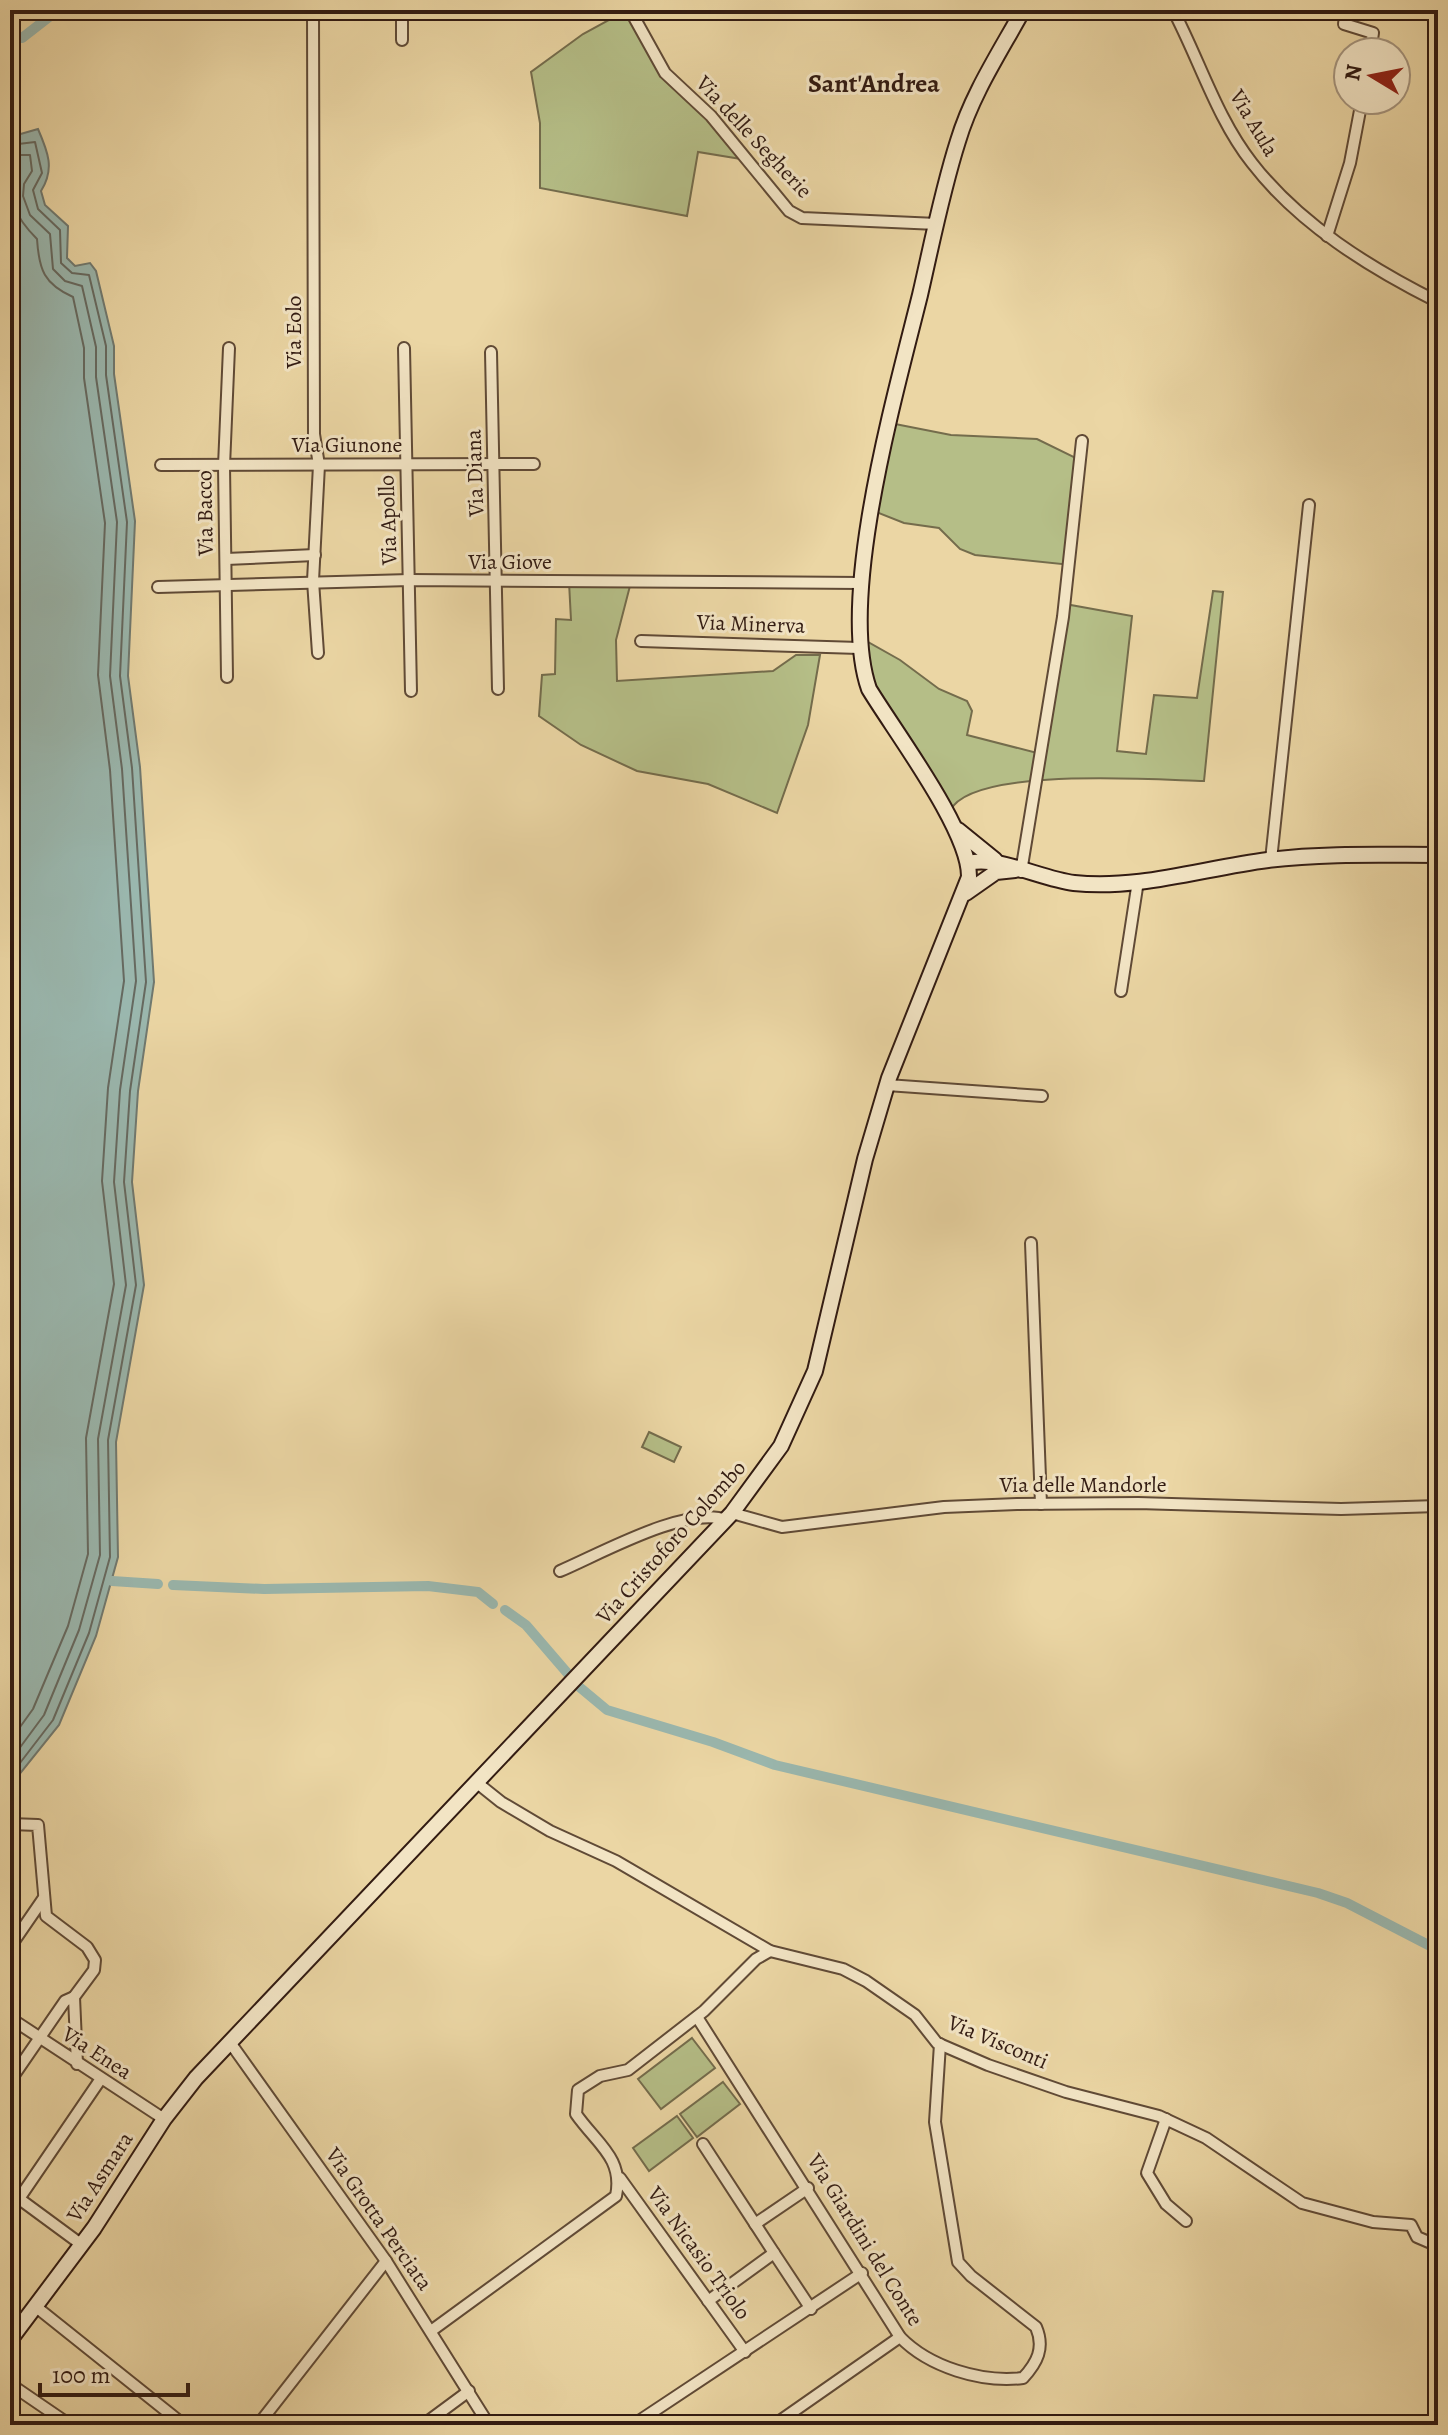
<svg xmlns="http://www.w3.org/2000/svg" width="1448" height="2435" font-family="Alegreya,serif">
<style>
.green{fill:#b5be87;stroke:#746c4c;stroke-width:2}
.water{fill:#9ab7ae;stroke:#707970;stroke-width:2}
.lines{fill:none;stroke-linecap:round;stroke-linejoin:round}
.shore{stroke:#666960;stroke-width:2}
.canal{stroke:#9ab7ae;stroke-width:10}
.minor-casing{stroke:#604a36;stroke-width:14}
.secondary-casing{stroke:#321b12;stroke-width:18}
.minor{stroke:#f2e4c4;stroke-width:10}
.secondary{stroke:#f2e4c4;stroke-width:14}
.labels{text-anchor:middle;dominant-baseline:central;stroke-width:6;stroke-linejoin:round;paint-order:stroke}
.street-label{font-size:22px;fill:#321b12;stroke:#f2e4c4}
.quarter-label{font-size:26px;font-weight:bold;fill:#321b12;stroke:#f2e4c4}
</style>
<rect width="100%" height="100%" fill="#ebd6a4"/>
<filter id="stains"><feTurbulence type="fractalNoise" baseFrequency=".0025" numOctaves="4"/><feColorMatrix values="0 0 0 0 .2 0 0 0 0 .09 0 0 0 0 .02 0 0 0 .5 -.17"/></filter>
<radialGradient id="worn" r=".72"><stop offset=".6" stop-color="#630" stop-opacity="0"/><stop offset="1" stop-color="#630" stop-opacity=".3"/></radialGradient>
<!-- green -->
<g class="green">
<polygon points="627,10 665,73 747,160 698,152 687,216 540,188 540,123 531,72 583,34"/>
<polygon points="890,423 951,435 1037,439 1080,460 1071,565 975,555 960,549 939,528 904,523 871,510"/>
<polygon points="569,582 631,582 616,640 617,681 773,671 796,655 820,655 808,725 777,813 708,784 637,771 581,745 539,716 542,675 555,674 556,619 571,620"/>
<path d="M1213,591L1223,592L1204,781C1157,780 971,766 950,811L869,689L859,637L900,660L939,689L967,701L972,711L967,735L1041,754L1065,604L1132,616L1117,751L1146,754L1154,695L1197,698Z"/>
<polygon points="649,1432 681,1447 674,1462 642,1447"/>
<polygon points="692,2038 715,2068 661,2109 638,2079"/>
<polygon points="723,2082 740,2104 697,2137 680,2114"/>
<polygon points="677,2116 693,2138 649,2171 633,2148"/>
</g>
<!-- water -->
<path class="water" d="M38,129C48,152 55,169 41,191L45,205L68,226L67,258L75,266L90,263L96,271L114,346V374L135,521L128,676L140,767L154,982L138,1091L132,1182L144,1285L116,1442L118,1557L96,1636L59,1725L10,1786V137Z"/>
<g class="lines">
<!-- shore -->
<g class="shore">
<polyline points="10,145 35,142 42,173 33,190 38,209 60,230 61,263 72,273 89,275 106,346 106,375 127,522 120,676 132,768 146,982 130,1091 124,1182 136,1285 108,1440 110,1557 89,1633 53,1720 10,1776"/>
<polyline points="10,155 30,155 32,171 24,184 23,196 30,215 50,234 53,269 65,281 82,286 96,347 96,377 117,522 110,676 122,769 136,981 120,1090 114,1182 126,1285 98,1439 100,1555 79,1630 44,1715 10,1761"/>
<path d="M10,167L17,171C5,199 17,219 37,239C39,270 44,284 73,297L84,348V378L105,523L98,675L110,770L124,981L108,1088L102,1181L114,1284L86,1438L88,1554L68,1626L33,1709L10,1741"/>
</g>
<!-- canal -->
<g class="canal">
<polyline points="22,38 58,10"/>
<polyline points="10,48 13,45"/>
<polyline points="112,1581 158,1584"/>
<polyline points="173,1585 264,1589 428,1586 478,1592 493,1604"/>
<polyline points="505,1610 526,1625 569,1675"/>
<polyline points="577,1685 607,1710 713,1742 775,1765 1318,1893 1347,1903 1438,1950"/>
</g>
<defs>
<g id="minor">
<polyline points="313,10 314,434 319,465 313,581 318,653"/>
<polyline points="630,10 665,73 711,116 789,211 802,218 937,224"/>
<path d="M1173,10C1199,59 1217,119 1252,163C1299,224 1370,268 1438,302"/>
<polyline points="1346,10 1344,24 1373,33 1370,52"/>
<polyline points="402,40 402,10"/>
<polyline points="1327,236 1350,163 1362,100"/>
<polyline points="404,348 411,691"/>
<polyline points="491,352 498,689"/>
<polyline points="161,465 534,464"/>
<polyline points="226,559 315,555"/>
<polyline points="158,587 410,580 861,583"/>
<polyline points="641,641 859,648"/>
<polyline points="227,677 224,466 229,348"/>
<polyline points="1271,860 1309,505"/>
<polyline points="1021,872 1063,617 1082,441"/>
<polyline points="1121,991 1138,881"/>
<polyline points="887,1085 1042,1096"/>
<polyline points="1031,1243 1041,1504"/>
<polyline points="732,1513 782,1527 944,1507 1017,1504 1138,1503 1341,1509 1438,1506"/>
<path d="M560,1571C600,1554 687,1505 726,1520"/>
<polyline points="476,1782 501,1802 550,1831 616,1861 770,1951 843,1969 866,1981 915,2015 937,2043 988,2065 1066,2092 1159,2116 1206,2138 1302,2203 1373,2222 1411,2225 1417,2237 1438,2246"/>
<polyline points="10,1824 38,1825 46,1916 87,1947 95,1960 94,1970 74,1997 77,2064"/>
<polyline points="10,1947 43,1899"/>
<path d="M697,2017L900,2337C929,2367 981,2383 1023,2378C1037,2363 1045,2348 1036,2327L971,2276L958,2262L935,2122L940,2044"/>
<polyline points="10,2018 164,2119"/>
<polyline points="229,2041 386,2261 489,2425"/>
<polyline points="10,2081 65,2001 74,1997"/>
<polyline points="1166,2119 1147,2173 1166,2204 1186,2221"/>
<polyline points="703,2144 774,2253"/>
<polyline points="620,2178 745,2352"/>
<polyline points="10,2192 82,2245"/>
<polyline points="10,2212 100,2080"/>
<polyline points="755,2224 808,2188"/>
<polyline points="708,2301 774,2253 811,2309"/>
<polyline points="35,2306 184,2425"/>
<path d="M431,2331L616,2196C624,2158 596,2143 576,2114L578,2090L600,2076L628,2070L704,2011L756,1959L770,1951"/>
<polyline points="10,2384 70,2425"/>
<polyline points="258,2425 386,2261"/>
<polyline points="423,2425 469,2391"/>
<polyline points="633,2425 862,2273"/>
<polyline points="774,2425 900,2337"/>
</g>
<g id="secondary">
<polyline points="958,830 995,860"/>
<path d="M969,863C995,855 1042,879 1074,883C1139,890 1204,868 1268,860C1324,853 1381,855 1438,855"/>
<polyline points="966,893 996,872 1015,870"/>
<path d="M10,2340L94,2228L164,2119L196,2078L732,1513L781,1446L815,1371L865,1159L889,1078L969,877C970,831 895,732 869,689C837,598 896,392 920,295C932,243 942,191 958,141C972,94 1000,52 1023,10"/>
</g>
</defs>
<!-- minor casing -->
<use href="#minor" class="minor-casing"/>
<!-- secondary casing -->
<use href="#secondary" class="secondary-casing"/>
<!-- minor -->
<use href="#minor" class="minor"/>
<!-- secondary -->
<use href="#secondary" class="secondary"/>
</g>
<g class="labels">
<!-- street labels -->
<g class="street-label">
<text transform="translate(1254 123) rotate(59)">Via Aula</text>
<text transform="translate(754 137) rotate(47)">Via delle Segherie</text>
<text transform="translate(294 332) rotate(-90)">Via Eolo</text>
<text x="347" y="445">Via Giunone</text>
<text transform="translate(475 473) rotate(-92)">Via Diana</text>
<text transform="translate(205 513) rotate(-91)">Via Bacco</text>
<text transform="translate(388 520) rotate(-92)">Via Apollo</text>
<text x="510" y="562">Via Giove</text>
<text transform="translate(751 624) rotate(2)">Via Minerva</text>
<text x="1083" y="1485">Via delle Mandorle</text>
<text transform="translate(671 1542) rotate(-48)">Via Cristoforo Colombo</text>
<text transform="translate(998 2042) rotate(23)">Via Visconti</text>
<text transform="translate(97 2053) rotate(33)">Via Enea</text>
<text transform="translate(100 2177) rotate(-57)">Via Asmara</text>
<text transform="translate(379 2219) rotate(55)">Via Grotta Perciata</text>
<text transform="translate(865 2240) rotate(58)">Via Giardini del Conte</text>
<text transform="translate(699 2253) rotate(54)">Via Nicasio Triolo</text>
</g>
<!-- quarter labels -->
<g class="quarter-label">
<text x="874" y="83">Sant'Andrea</text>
</g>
</g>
<!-- margin -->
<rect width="1448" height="2435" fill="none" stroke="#ebd6a4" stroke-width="40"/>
<rect x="12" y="12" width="1424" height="2411" fill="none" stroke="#321b12" stroke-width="4"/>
<rect x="20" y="20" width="1408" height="2395" fill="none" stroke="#321b12" stroke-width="2"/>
<!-- north arrow -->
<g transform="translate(1372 76) rotate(280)"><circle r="38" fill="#f2e4c4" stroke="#a5947d" stroke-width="2"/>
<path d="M0-6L14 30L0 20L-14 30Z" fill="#8f2418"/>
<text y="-12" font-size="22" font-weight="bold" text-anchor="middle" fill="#321b12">N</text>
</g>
<!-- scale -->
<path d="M40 2383v12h148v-12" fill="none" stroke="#321b12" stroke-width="4"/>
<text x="52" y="2383" font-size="24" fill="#321b12" stroke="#f2e4c4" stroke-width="6" paint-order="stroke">100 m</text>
<rect width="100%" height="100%" filter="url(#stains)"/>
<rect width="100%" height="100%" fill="url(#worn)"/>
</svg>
